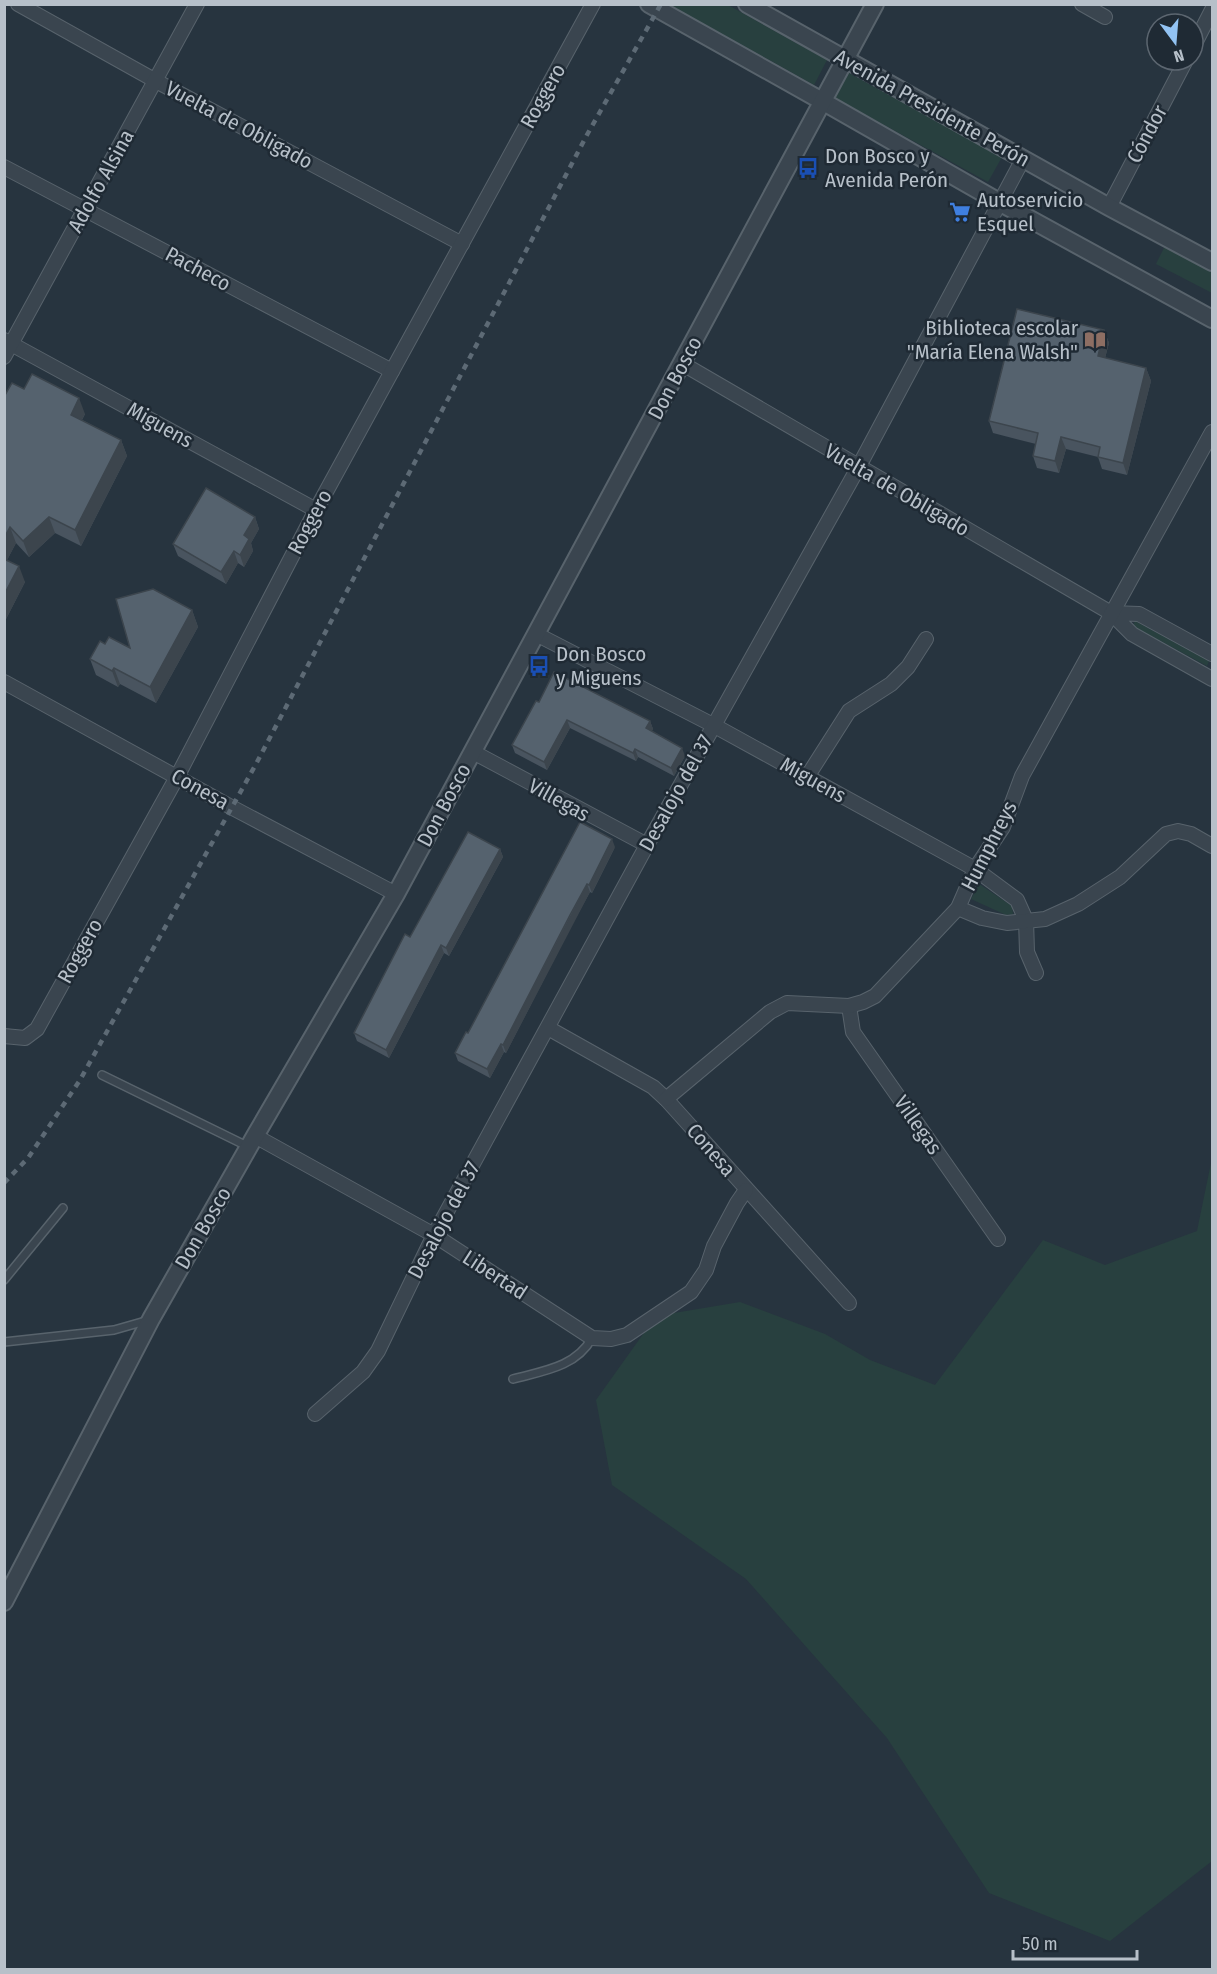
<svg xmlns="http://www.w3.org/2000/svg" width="1217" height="1974" font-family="'Fira Sans Condensed',sans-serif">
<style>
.green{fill:#28403f}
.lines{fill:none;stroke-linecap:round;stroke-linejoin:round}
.service-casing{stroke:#58636c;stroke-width:10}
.minor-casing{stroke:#58636c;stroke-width:16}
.tertiary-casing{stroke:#58636c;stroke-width:20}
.service{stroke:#3a454f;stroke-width:7}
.minor{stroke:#3a454f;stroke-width:14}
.tertiary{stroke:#3a454f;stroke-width:16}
.rail{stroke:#5d6a75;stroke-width:4.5;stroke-dasharray:6 6;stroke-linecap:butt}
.wall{fill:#49545f}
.shaded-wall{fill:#3c454d}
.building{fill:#55626e;stroke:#3c454d;stroke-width:1.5}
.labels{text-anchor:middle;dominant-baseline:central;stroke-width:5;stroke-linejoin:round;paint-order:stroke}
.street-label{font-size:21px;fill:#b7c0c9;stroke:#1f2a34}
.poi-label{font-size:21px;fill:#b7c0c9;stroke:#1f2a34;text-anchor:start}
</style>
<rect width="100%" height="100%" fill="#27343f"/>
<!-- green -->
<g class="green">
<polygon points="670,5 728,5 827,60 814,85"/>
<polygon points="849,73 1002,157 988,182 835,98"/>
<polygon points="1166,244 1212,268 1212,293 1156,264"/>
<polygon points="1135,621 1209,661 1207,666 1133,626"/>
<polygon points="979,884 1012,906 1013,914 1006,915 971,899"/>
<polygon points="1212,1158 1212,1861 1110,1941 989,1893 887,1738 746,1579 612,1485 596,1400 656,1316 740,1302 825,1334 870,1360 935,1385 1043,1240 1105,1265 1197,1231"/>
</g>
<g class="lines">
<defs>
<g id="service">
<polyline points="102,1075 249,1147"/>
<polyline points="4,1280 63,1208"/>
<polyline points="4,1342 114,1330 149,1320"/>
<path d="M513,1379C543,1371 576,1367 592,1338"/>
</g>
<g id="minor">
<polyline points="18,4 156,81 462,244"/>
<polyline points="1082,4 1105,17"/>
<polyline points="1193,47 1212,10"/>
<polyline points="4,167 392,371"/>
<polyline points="1109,207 1186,60"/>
<polyline points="4,340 316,510"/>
<polyline points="4,357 197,4"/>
<polyline points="683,364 1111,613"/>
<polyline points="536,634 713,725 975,869 1017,900 1026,920 1027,952 1036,973"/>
<polyline points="1212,654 1139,614 1111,613 1132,634 1212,679"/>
<polyline points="4,682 231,807 396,894"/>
<polyline points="473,752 647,845"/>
<polyline points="807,777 849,711 891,684 908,667 926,639"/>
<polyline points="958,908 982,918 1007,923 1045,919 1078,904 1120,877 1166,834 1178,831 1191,834 1212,846"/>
<polyline points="849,1006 853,1032 998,1239"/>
<polyline points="548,1028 653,1087 666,1099 849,1303"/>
<polyline points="4,1036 25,1038 37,1029 177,777 316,510 593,4"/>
<polyline points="666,1099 770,1012 787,1003 849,1006 863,1002 875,996 958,908 975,869 1003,827 1022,776 1212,432"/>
<polyline points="255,1136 434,1235 592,1338 611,1339 627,1335 691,1292 706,1270 714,1246 737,1203 746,1190"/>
<polyline points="315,1414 363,1372 378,1351 434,1235 647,845 858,468 1023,159"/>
</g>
<g id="tertiary">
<polyline points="649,4 822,101 999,202 1212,319"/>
<polyline points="747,4 1109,207 1212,262"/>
<polyline points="4,1602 151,1319 255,1136 396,894 875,4"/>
</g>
</defs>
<!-- service casing -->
<use href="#service" class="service-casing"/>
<!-- minor casing -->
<use href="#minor" class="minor-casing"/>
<!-- tertiary casing -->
<use href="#tertiary" class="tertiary-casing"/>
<!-- service -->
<use href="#service" class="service"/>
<!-- minor -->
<use href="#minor" class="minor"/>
<!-- tertiary -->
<use href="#tertiary" class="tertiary"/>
<!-- rail -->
<polyline class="rail" points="4,1183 28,1158 80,1080 256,764 588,133 661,4"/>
</g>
<!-- wall -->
<g class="wall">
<polygon points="1104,330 1109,343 1105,358 1146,368 1151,381 1127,475 1102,469 1098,457 1066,449 1059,473 1037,468 1033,456 1036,444 993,433 989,421"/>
<polygon points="12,383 24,389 85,414 82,420 121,440 127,456 81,546 55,533 29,557 16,543 7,560 25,582 4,623"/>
<polygon points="255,517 259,529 251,543 253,551 244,567 238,563 226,584 178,556 173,544"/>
<polygon points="192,610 198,627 156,703 120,684 118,687 96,675 90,659 130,648"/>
<polygon points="539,702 650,721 653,729 651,731 685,756 674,776 638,757 636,761 570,728 547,770 515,753 512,745"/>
<polygon points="615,847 592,893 590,892 573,923 506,1053 504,1052 490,1078 458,1061 455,1053 468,1033"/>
<polygon points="500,849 503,857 449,956 444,953 389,1058 357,1041 354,1033 410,937"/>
</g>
<!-- shaded-wall -->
<g class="shaded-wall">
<polygon points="1104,330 1109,343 1102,369 1098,356"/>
<polygon points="1146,368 1151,381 1127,475 1123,463"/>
<polygon points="79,398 85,414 76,431 71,415"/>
<polygon points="1061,437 1066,449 1059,473 1055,461"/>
<polygon points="121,440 127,456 81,546 75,530"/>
<polygon points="49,517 55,533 29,557 23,541"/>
<polygon points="255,517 259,529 251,543 253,551 244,567 240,555 244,535"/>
<polygon points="10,527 16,543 4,566 4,538"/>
<polygon points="234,551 238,563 226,584 221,572"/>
<polygon points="19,566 25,582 4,623 4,595"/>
<polygon points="192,610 198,627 156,703 150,687"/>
<polygon points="114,668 120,684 118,687 112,671"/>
<polygon points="567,720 570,728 547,770 544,762"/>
<polygon points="650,721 653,729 649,737 646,728"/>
<polygon points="682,748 685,756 674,776 671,768"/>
<polygon points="635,749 638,757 636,761 633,753"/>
<polygon points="612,839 615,847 592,893 589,885"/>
<polygon points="500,849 503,857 449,956 446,948"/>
<polygon points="587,884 590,892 506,1053 503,1045"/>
<polygon points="441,945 444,953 389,1058 386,1050"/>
<polygon points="501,1044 504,1052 490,1078 487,1069"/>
</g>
<!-- building -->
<g class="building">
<polygon points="1017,309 1104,330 1098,356 1146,368 1123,463 1098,457 1100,447 1061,437 1055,461 1033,456 1038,433 989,421"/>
<polygon points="32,374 79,398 71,415 121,440 75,530 49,517 23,541 10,527 4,538 4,397 12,383 24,389"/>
<polygon points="206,488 255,517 244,535 249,539 240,555 234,551 221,572 173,544"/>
<polygon points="4,559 19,566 4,595"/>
<polygon points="153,589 192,610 150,687 114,668 112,671 90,659 100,641 105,644 109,637 130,648 116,599"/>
<polygon points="554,672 650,721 646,728 682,748 671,768 635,749 633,753 567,720 544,762 512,745 536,701 539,702"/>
<polygon points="580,822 612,839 589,885 587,884 570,915 503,1045 501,1044 487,1069 455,1053 466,1032 468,1033"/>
<polygon points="468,832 500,849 446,948 441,945 386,1050 354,1033 405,934 410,937"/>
</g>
<!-- icons -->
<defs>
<symbol id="bus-bare" viewBox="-9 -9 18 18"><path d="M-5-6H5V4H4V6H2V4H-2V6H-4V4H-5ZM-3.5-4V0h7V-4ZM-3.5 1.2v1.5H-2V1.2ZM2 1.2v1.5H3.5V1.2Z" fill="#1a4fb4" stroke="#1f2a34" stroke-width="2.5" paint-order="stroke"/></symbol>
<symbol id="supermarket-bare" viewBox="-9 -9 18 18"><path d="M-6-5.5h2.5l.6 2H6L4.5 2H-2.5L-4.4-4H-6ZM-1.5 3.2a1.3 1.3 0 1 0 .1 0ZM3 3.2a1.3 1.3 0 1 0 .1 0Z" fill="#3f7fe0" stroke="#1f2a34" stroke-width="2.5" paint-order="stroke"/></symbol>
<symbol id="library-bare" viewBox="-9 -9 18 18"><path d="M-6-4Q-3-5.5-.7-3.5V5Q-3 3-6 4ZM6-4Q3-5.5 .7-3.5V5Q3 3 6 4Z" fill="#8d6e63" stroke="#1f2a34" stroke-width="2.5" paint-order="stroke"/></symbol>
</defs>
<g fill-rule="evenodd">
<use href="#bus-bare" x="793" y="153" width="30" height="30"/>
<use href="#supermarket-bare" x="945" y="197" width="30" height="30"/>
<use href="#library-bare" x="1080" y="325" width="30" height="30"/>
<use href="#bus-bare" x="524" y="651" width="30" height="30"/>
</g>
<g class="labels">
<!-- street labels -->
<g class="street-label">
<text transform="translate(543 96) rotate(-61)">Roggero</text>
<text transform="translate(932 108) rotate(29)">Avenida Presidente Perón</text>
<text transform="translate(239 125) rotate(28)">Vuelta de Obligado</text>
<text transform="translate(1147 134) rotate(-62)">Cóndor</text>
<text transform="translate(101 181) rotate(-61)">Adolfo Alsina</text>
<text transform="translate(198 269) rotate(28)">Pacheco</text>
<text transform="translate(675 378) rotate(-62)">Don Bosco</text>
<text transform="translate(160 425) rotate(29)">Miguens</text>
<text transform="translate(897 490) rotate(30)">Vuelta de Obligado</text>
<text transform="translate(310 522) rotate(-62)">Roggero</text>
<text transform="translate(813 780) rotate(29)">Miguens</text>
<text transform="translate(200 789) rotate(29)">Conesa</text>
<text transform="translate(676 793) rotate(-61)">Desalojo del 37</text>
<text transform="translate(559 800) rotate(29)">Villegas</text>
<text transform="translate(444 805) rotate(-62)">Don Bosco</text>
<text transform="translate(989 846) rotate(-63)">Humphreys</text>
<text transform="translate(80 951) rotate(-61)">Roggero</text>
<text transform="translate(918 1125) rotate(55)">Villegas</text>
<text transform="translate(711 1150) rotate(49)">Conesa</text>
<text transform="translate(444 1220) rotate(-62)">Desalojo del 37</text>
<text transform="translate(203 1228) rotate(-60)">Don Bosco</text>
<text transform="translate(495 1275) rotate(33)">Libertad</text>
</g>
<!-- poi labels -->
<g class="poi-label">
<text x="825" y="156">Don Bosco y<tspan x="825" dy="24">Avenida Perón</tspan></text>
<text x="977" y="200">Autoservicio<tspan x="977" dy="24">Esquel</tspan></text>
<text x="1078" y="328" text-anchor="end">Biblioteca escolar<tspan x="1078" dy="24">"María Elena Walsh"</tspan></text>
<text x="556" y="654">Don Bosco<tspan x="556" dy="24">y Miguens</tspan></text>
</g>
</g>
<!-- border -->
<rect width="1217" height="1974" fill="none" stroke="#b7c0c9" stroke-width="12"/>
<!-- north arrow -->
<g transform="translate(1175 42) rotate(164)"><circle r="28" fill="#1f2a34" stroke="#5c6670" stroke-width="1.5"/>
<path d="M0-4.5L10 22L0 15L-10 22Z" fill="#92c3f3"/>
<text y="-9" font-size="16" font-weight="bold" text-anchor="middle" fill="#b7c0c9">N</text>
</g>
<!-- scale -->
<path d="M1013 1950v9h124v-9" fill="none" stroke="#b7c0c9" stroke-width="3"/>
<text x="1022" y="1950" font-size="18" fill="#b7c0c9" stroke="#1f2a34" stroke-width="4.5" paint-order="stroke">50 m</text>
</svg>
